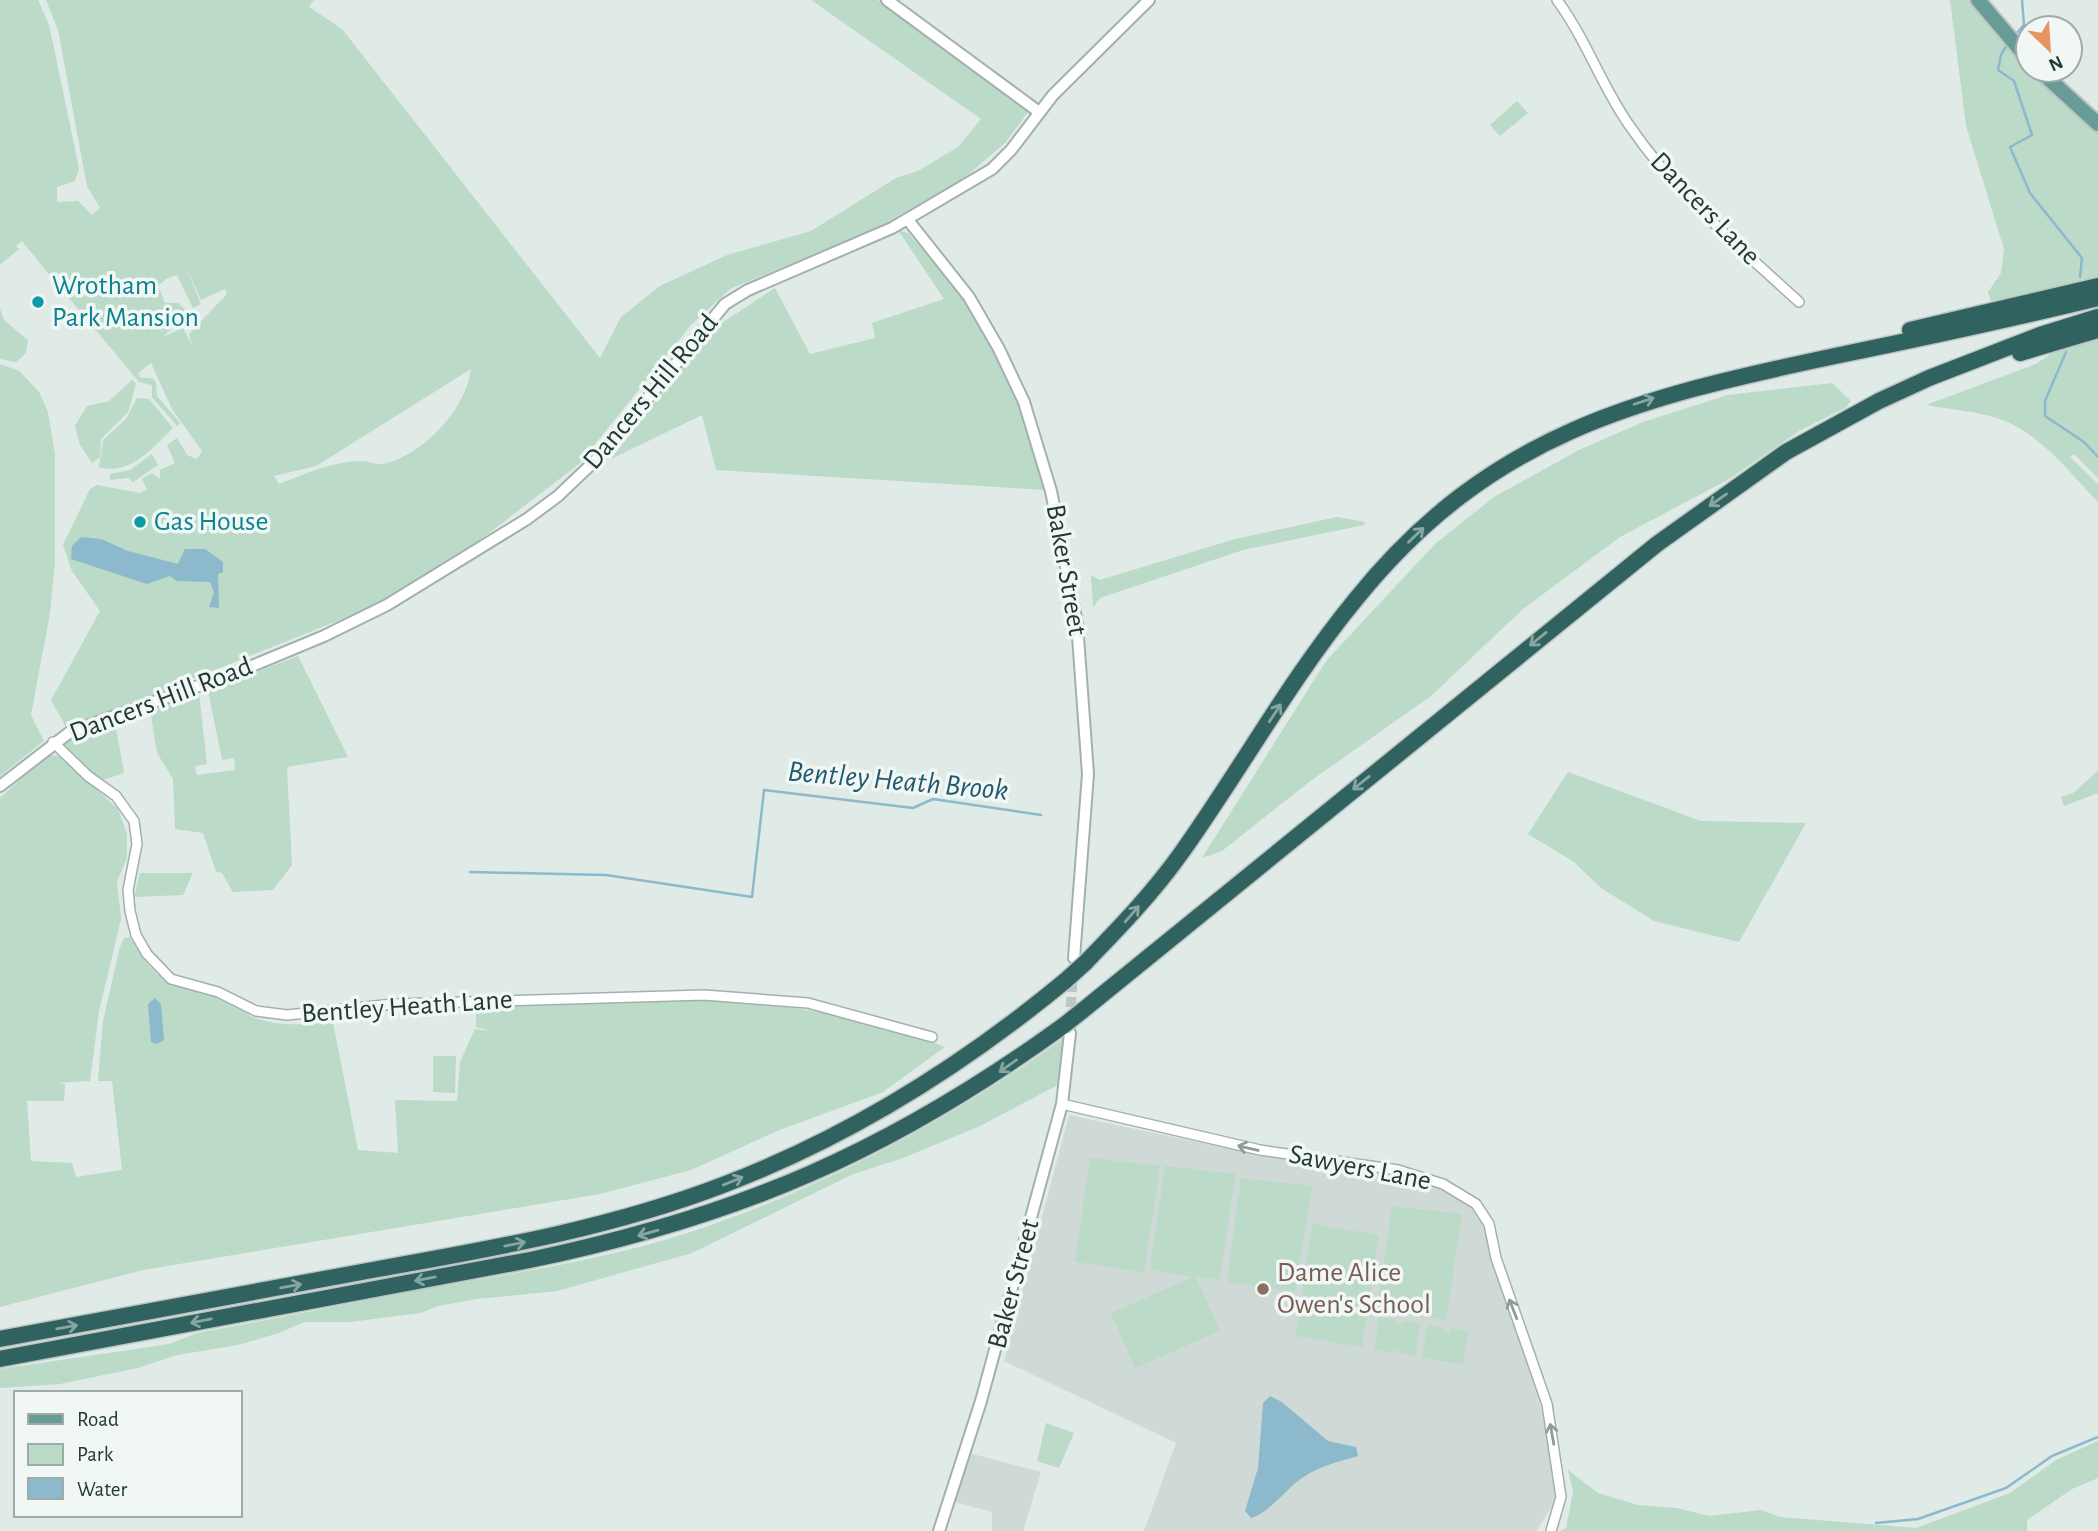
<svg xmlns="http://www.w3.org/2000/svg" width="2098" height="1531" font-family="'Alegreya Sans',sans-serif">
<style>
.built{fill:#cfdad6}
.green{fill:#bbdac7;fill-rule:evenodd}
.water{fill:#8cb9cb}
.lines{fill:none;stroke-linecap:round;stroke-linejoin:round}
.stream{stroke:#8cb9cb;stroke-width:2.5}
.tertiary-tunnel{stroke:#bac7c4;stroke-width:10;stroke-dasharray:10 5;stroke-linecap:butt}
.minor-casing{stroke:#a3b1ae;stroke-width:12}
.tertiary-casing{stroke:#a3b1ae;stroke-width:14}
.primary-casing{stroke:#bdc4c3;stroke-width:18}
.motorway-casing{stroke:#bdc4c3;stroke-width:19}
.minor{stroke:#fff;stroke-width:9}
.tertiary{stroke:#fff;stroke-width:10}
.primary{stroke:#689c96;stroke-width:14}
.motorway{stroke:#30635f;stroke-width:16}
.motorway-bridge-casing{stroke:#bdc4c3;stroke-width:19;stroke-linecap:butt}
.motorway-bridge{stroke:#30635f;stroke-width:16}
.oneway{stroke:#87a6a2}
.oneway2{stroke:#909c9a}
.culture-dot{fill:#0f9aa8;stroke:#f1f7f5;stroke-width:2.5}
.education-dot{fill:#8d6e63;stroke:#f1f7f5;stroke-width:2.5}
.labels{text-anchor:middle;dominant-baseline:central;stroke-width:7;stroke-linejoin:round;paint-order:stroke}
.street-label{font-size:28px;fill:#223936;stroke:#f1f7f5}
.culture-label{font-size:28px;fill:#0d838f;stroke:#f1f7f5;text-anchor:start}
.education-label{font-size:28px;fill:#785e54;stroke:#f1f7f5;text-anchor:start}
.water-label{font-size:30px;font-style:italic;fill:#215970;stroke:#f1f7f5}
</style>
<rect width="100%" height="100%" fill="#e0eae7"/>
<!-- built -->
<g class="built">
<polygon points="1069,1115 1254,1154 1382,1174 1431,1185 1460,1198 1480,1217 1537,1390 1555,1478 1554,1504 1536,1531 1144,1531 1176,1443 1004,1361"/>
<polygon points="969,1453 1041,1472 1023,1531 992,1531 992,1512 954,1502"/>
</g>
<!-- green -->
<g class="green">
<path d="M0,0H38L49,25L79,168L75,181L57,187V202L78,201L92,215L100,208L87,186L58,30L46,0H314L309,7L342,29L600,358L621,317L660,286L727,255L811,231L896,178L918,171L958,147L981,119L811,0H878L1028,112L1005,143L964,178L879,227L730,289L691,325L579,464L463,553L365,610L67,729L51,700L100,611L72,571L63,545L90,489L97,485L140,493L147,490L142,479L151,473L160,479V470L175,463L167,445L177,438L187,455L197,459L202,451L172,409L151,363L138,373L141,378H152L156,382L157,396L180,423L177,426L152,397V385L139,382L60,287L65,283L61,278L55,282L22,241L16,246L19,249L0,265ZM184,263L201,300L225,289L227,294L189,334L193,347L183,328L163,337L177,323L175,318L188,312L178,303H165L158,286L166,279L177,275L193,308L201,304ZM471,369C466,409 424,455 383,464C377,465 369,461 362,461C333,461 305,474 279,484L274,476L316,466Z"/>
<polygon points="1950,0 1968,0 2028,70 2098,131 2098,281 1993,308 1988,292 2001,273 2004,249 1966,126"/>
<polygon points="1517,101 1528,113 1500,136 1490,125"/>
<path d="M898,230L908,233C940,271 976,308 998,353C1019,397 1032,443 1046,490L716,470L702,415L611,459L708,332L775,288L810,354L875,338L872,323L944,299Z"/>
<polygon points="0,309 4,320 28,340 26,353 16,362 0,359"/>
<path d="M2098,337V478L2074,454L2070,457L2098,484V502C2071,474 2042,436 2005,421C1980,411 1952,410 1926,405L2036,364L2058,349Z"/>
<polygon points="0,364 19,371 39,392 48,412 55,455 55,563 50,613 31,715 44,741 0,776"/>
<polygon points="132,380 136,384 128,412 101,439 100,457 92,463 80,445 75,426 87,406 109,401"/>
<polygon points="1832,383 1851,401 1845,408 1799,431 1729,479 1620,537 1523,609 1431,696 1309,782 1222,851 1202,858 1326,661 1435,544 1494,497 1579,450 1643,422 1728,395"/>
<path d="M137,398L149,399L173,428C152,448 131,476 99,467L103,440L126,419Z"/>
<polygon points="152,454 158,465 133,482 128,478 110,480 110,474 130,470"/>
<polygon points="1337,517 1365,522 1364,525 1243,550 1100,598 1093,607 1091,575 1100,580 1235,539"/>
<polygon points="298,656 348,757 287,767 292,865 273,890 233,892 222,873 216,872 203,833 175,829 173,779 157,753 150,710 199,694 207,764 195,766 197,775 235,770 234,758 222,760 208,691"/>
<polygon points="115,722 124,773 100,781 63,745 70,738"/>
<path d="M47,755L59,756L118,809L127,834V858L117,881L121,919L99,1011L90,1081L57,1083L65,1084L64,1101H27L31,1161L72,1163L76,1177L122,1170L112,1081H98L103,1021L120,947L124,938L130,937C162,993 167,977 220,998C233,1003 244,1014 258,1019C282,1027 308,1024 333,1022L358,1150L398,1153L395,1100L457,1101L460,1062L475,1029L492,1031L476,1027V1006C638,1000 790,985 945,1047L883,1092L777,1131L691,1170L600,1194L143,1270L0,1307V798Z"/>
<polygon points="2098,771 2098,793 2064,806 2061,797 2073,793"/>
<polygon points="1568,772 1701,821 1806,823 1739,942 1654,921 1601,888 1574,862 1528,834"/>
<polygon points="140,873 193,873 183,895 134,897"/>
<path d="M1063,1039L1058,1085L978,1127L903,1158L851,1175L692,1253L557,1291L477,1299L438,1306L421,1313L350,1322H304L279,1333L238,1345L177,1355L138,1368L60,1384L0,1388V1369L169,1344L197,1333C276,1319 353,1302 431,1288C526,1271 623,1257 714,1224C841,1179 954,1116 1063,1039Z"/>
<polygon points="433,1056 456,1056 455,1093 433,1092"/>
<polygon points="1090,1158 1160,1166 1144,1272 1075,1262"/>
<polygon points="1165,1166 1236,1174 1219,1280 1196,1277 1220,1331 1135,1368 1111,1313 1194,1277 1150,1270"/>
<polygon points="1241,1178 1312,1186 1295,1292 1227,1282"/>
<polygon points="1392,1206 1462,1214 1446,1320 1377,1310"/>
<polygon points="1312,1224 1379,1235 1362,1347 1296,1336"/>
<polygon points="1379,1317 1396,1319 1396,1323 1402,1324 1403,1321 1420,1323 1415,1356 1392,1350 1391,1353 1374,1350"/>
<polygon points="1427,1325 1444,1327 1443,1332 1450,1333 1451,1329 1468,1331 1463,1364 1422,1358"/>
<polygon points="1046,1423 1074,1433 1059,1468 1037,1461"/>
<polygon points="2098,1441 2098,1478 2072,1489 2027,1520 2027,1531 1561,1531 1566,1528 1573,1491 1568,1470 1598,1493 1638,1505 1677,1508 1709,1516 1761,1510 1780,1517 1916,1528 2010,1493 2056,1460"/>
</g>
<!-- water -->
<g class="water">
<polygon points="81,537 101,539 128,551 178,564 185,549 205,549 223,562 223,572 218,574 219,608 209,607 214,592 210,582 177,581 170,576 147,584 71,559 72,546"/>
<polygon points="155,998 161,1004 164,1040 157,1044 151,1042 148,1004"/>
<path d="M1270,1396L1282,1402L1328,1441L1356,1447L1358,1456C1337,1462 1320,1466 1302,1478C1287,1488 1267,1515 1251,1518L1245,1511L1258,1468L1263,1403Z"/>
</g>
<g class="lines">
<!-- stream -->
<g class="stream">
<polyline points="2015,35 2024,25 2022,0"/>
<polyline points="2008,43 2001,55 1998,70 2014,81 2032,135 2010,147 2030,193 2082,258 2080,277"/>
<polyline points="2066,352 2045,401 2045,416 2084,442 2098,457"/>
<polyline points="470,872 606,875 752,897 764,790 913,808 933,799 1041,815"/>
<polyline points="1876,1523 1918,1519 2006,1488 2052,1456 2098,1437"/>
</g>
<!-- tertiary-tunnel -->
<polyline class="tertiary-tunnel" points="1070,1022 1073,972"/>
<defs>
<g id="minor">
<path d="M1557,0C1586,39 1601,85 1629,125C1676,194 1738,246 1799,302"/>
<polyline points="53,742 88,776 116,796 134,821 137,844 128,890 130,911 136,935 147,954 171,979 218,992 256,1011 287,1015 394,1004 704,995 808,1003 932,1037"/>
<polyline points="1062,1104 1260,1150 1398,1170 1443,1184 1476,1204 1489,1224 1496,1258 1547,1404 1561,1497 1551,1531"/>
</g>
<g id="tertiary">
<polyline points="887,0 1039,112"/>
<polyline points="908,220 969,297 999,349 1024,402 1051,491 1077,623 1088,774 1074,958"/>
<polyline points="0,786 70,732 240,671 324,636 387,605 527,519 558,496 602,454 725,304 748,290 892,228 992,169 1011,150 1053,95 1149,0"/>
<polyline points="939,1531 981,1401 1062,1104 1070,1033"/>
</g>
<g id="primary">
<polyline points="1978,0 2028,59"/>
<polyline points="2039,70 2098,124"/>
</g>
<g id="motorway">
<polyline points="1910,330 2098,286"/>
<polyline points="2020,353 2098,330"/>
<path d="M1085,963C1119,928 1153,893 1182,852C1241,769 1291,678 1356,599C1490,433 1637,398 1835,356C1923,338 2011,319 2098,298"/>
<polyline points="1082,1011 1657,544 1786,452 1879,401 1929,378 2040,335 2098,317"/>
<path d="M0,1339C126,1316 252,1293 378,1269C495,1248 611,1228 723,1185C849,1137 961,1067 1065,981"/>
<path d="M0,1359L530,1260C740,1216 889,1152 1063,1026"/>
</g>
</defs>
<!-- minor casing -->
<use href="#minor" class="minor-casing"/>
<!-- tertiary casing -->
<use href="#tertiary" class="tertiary-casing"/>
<!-- primary casing -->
<use href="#primary" class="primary-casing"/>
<!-- motorway casing -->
<use href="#motorway" class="motorway-casing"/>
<!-- minor -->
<use href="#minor" class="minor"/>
<!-- tertiary -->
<use href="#tertiary" class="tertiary"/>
<!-- primary -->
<use href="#primary" class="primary"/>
<!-- motorway -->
<use href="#motorway" class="motorway"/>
<defs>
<g id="motorway-bridge">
<polyline points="1065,981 1085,963"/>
<polyline points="1063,1026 1082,1011"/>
</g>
</defs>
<!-- motorway-bridge casing -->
<use href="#motorway-bridge" class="motorway-bridge-casing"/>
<!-- motorway-bridge -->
<use href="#motorway-bridge" class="motorway-bridge"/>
</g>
<!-- one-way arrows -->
<defs><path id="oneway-shaft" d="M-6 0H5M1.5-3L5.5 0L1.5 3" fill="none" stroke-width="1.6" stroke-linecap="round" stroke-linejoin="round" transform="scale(1.75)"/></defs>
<g class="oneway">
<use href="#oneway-shaft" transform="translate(1644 401) rotate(-18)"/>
<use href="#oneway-shaft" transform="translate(1718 500) rotate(145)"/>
<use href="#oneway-shaft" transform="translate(1416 535) rotate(-44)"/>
<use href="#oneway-shaft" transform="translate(1538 639) rotate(141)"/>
<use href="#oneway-shaft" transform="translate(1275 713) rotate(-57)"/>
<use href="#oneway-shaft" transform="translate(1361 783) rotate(141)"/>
<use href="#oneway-shaft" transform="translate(1132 914) rotate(-49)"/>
<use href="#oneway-shaft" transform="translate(1008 1066) rotate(145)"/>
<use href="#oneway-shaft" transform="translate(733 1181) rotate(-22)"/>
<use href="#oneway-shaft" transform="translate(648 1233) rotate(164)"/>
<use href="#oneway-shaft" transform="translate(515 1244) rotate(-11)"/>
<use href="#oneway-shaft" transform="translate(425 1279) rotate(169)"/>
<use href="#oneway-shaft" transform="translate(291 1286) rotate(-10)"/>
<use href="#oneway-shaft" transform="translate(201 1321) rotate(169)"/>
<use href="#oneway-shaft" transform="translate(67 1327) rotate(-10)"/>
</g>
<g class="oneway2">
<use href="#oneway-shaft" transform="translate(1248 1148) rotate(-167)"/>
<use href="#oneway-shaft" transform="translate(1513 1309) rotate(-111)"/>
<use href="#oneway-shaft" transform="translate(1552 1434) rotate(-100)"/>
</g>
<!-- markers -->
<g class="culture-dot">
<circle cx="38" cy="302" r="7"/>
<circle cx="140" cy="522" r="7"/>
</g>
<circle class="education-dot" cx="1263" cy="1289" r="7"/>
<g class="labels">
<!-- street labels -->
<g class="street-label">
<text transform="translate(1705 209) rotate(46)">Dancers Lane</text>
<text transform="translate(651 392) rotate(-50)">Dancers Hill Road</text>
<text transform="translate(1066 570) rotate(80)">Baker Street</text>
<text transform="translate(161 700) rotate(-21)">Dancers Hill Road</text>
<text transform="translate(407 1007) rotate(-4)">Bentley Heath Lane</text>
<text transform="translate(1360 1168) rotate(11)">Sawyers Lane</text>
<text transform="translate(1014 1284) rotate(-75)">Baker Street</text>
</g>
<!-- culture labels -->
<g class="culture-label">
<text x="52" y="286">Wrotham<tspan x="52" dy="32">Park Mansion</tspan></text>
<text x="154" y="522">Gas House</text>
</g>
<!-- education labels -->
<g class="education-label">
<text x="1277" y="1273">Dame Alice<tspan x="1277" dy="32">Owen's School</tspan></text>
</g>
<!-- water labels -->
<g class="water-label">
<text transform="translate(898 781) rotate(5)">Bentley Heath Brook</text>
</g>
</g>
<!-- legend -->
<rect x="14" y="1391" width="228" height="126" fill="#f1f7f5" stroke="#9eaba9" stroke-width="2"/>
<rect x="28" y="1414" width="35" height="10" fill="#689c96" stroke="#9eaba9" stroke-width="2"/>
<text x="77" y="1426" font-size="21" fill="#223936">Road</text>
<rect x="28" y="1444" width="35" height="21" fill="#bbdac7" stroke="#9eaba9" stroke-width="2"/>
<text x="77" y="1461" font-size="21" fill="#223936">Park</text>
<rect x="28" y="1478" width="35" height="21" fill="#8cb9cb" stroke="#9eaba9" stroke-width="2"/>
<text x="77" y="1496" font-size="21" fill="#223936">Water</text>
<!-- north arrow -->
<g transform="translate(2049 49) rotate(155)"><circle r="33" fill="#f1f7f5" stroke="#9eaba9" stroke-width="2"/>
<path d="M0-5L12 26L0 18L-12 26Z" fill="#e79461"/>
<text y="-10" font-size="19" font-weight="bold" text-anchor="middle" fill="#223936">N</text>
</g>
</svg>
